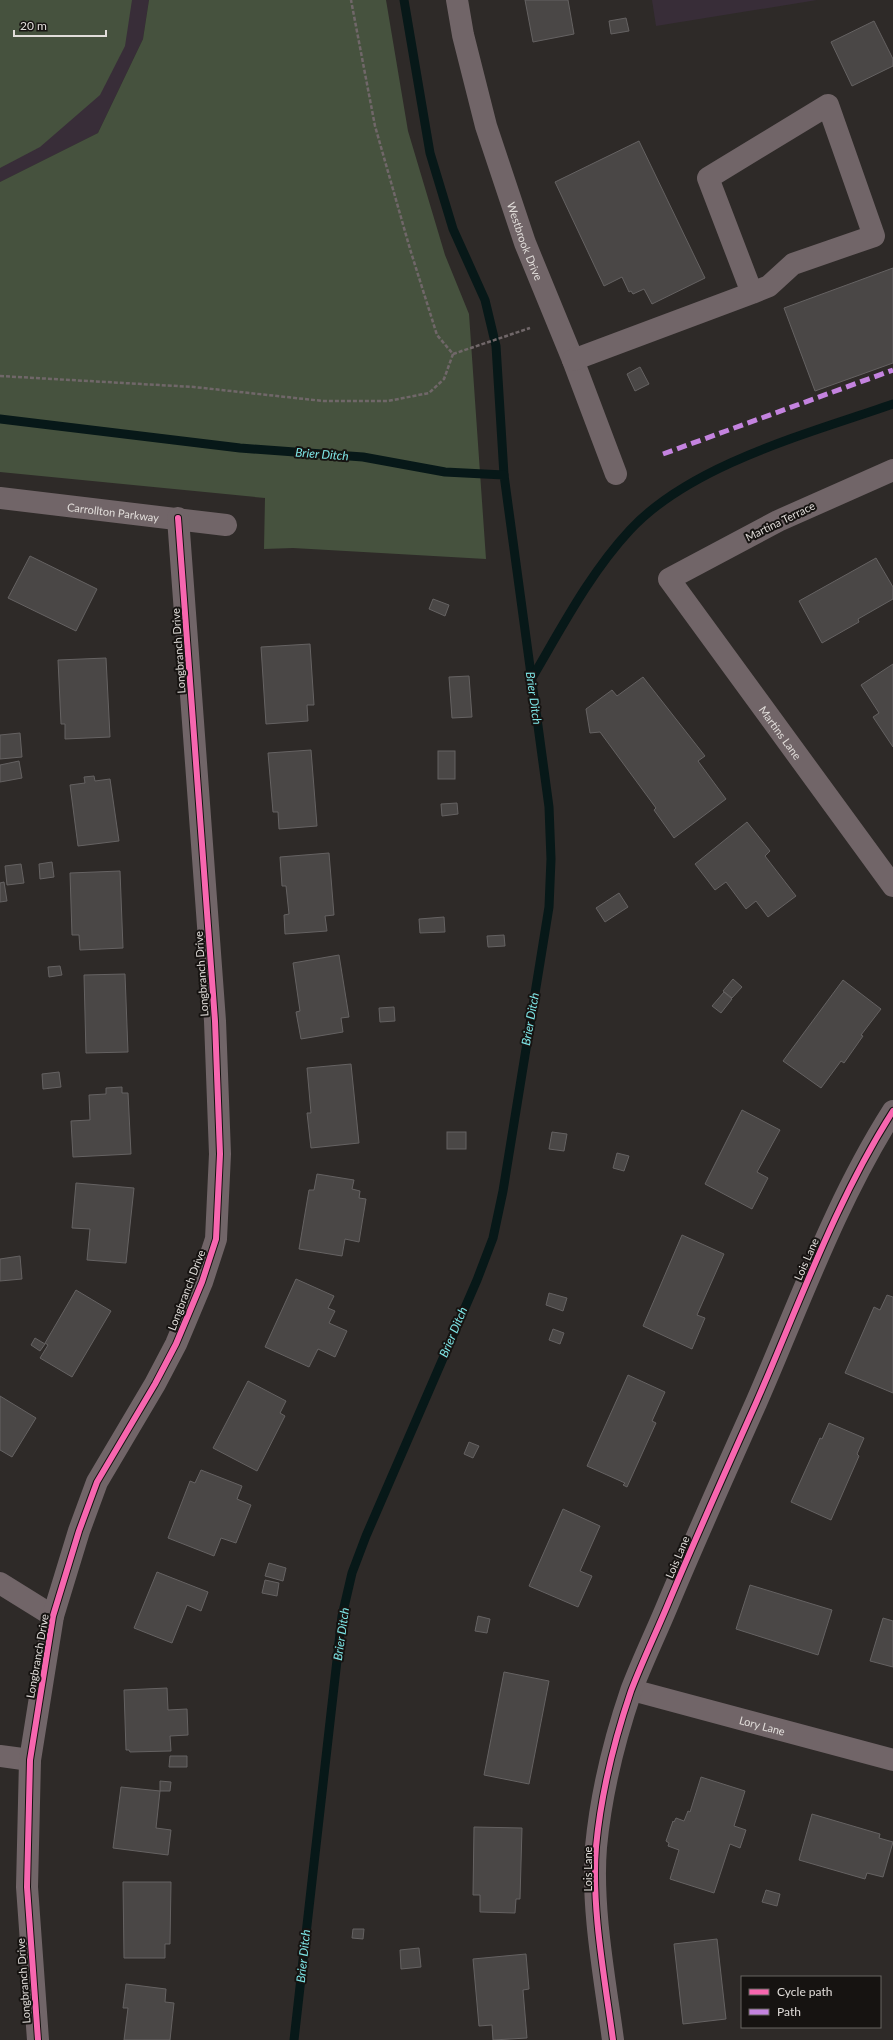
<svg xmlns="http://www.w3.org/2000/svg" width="893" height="2040" font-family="Lato,sans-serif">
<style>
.education{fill:#382d38}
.green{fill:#46523e}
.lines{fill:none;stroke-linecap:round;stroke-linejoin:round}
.stream{stroke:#071818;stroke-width:9}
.building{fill:#4a4746;stroke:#656262}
.path{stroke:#706769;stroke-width:2.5;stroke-dasharray:4 2;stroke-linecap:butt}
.minor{stroke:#716568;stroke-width:22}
.quiet{stroke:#c483df;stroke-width:5;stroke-dasharray:10 5;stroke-linecap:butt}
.cycleway-casing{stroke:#161311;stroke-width:8}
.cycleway{stroke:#f766af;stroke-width:6}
.labels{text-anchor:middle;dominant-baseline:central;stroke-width:4;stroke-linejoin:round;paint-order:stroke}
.street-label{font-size:11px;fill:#e1ddda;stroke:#161311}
.water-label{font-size:12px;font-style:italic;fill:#7ee6e7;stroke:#161311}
</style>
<rect width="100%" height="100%" fill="#2e2a28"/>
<!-- education -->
<g class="education">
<polygon points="0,0 149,0 143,39 98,133 0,182"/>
<polygon points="652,0 817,0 656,26"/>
</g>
<!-- green -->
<g class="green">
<polygon points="0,0 132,0 125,46 100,95 40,147 0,168"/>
<polygon points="149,0 386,0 408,131 445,255 469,314 486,559 293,548 264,549 265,498 0,472 0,182 98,133 143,39"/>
</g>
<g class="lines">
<!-- stream -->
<g class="stream">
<polyline points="404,0 430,153 453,229 485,300 496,346 504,475"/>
<polyline points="0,419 240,448 363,457 445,472 504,475 549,807 551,859 549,907 503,1191 493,1238 477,1280 366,1536 352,1573 342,1616 294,2040"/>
<path d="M532,678C562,627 590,573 630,530C691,464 810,433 893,404"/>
</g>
</g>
<!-- building -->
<g class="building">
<polygon points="525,0 568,0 574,34 533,42"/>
<polygon points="626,18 629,31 611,34 609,21"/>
<polygon points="874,21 893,59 893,66 852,86 831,42"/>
<polygon points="639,141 705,278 652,304 644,289 633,294 631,291 629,292 622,277 604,286 555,182"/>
<polygon points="893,268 893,363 815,391 784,308"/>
<polygon points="640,367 649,384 635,391 627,374"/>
<polygon points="30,556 97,589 76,631 8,598"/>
<polygon points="876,558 893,587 893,599 858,619 859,622 822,643 799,601"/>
<polygon points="433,599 449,605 445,616 429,609"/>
<polygon points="310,644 314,705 307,705 308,721 266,724 261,647"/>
<polygon points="106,658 110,737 65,739 65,724 61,724 58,660"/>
<polygon points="893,664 893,747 873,717 879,713 861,685"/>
<polygon points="469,676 472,717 452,718 449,677"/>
<polygon points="643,677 705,756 698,761 726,799 674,838 654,810 656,808 600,732 590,733 586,709 612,690 617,696"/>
<polygon points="20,733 22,757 0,759 0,735"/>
<polygon points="311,750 317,826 279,829 278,812 273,812 268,753"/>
<rect x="438" y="751" width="17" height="28"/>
<polygon points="19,761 22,778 0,782 0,765"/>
<polygon points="94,776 95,781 110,779 119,841 78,846 70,785 85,783 84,777"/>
<polygon points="457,803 458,814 442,816 441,804"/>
<polygon points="747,822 770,851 765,856 796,896 768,917 756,901 746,909 726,882 715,890 695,864"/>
<polygon points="329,853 334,915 325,916 327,931 285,934 284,915 289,914 286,886 282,886 280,857"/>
<polygon points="52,862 54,877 40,879 39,864"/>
<polygon points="21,864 24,883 7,885 5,866"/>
<polygon points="120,871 123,948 80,950 79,935 72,935 70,873"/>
<polygon points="4,882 7,901 0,902 0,883"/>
<polygon points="619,893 628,907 605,922 596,908"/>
<polygon points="444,917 445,932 420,933 419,919"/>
<polygon points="504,935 505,946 488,947 487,936"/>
<polygon points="339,955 349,1017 341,1018 343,1032 301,1039 296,1012 300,1011 293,963"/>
<polygon points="60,966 62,975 49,977 48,967"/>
<polygon points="125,974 128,1052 86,1053 84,975"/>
<polygon points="733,979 742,987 732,998 723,991"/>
<polygon points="843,980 881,1009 861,1035 863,1036 844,1063 841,1061 821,1088 783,1061"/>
<polygon points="724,992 732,999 721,1013 712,1006"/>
<polygon points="394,1007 395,1021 380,1022 379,1008"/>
<polygon points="351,1064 359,1143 311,1148 307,1113 311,1113 307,1068"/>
<polygon points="59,1072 61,1087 43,1089 42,1074"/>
<polygon points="122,1087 122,1093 128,1093 131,1154 73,1157 71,1121 90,1120 89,1095 106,1094 106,1088"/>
<polygon points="742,1110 780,1130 757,1172 768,1178 752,1209 705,1184"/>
<rect x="447" y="1132" width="19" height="17"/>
<polygon points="552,1132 567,1134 564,1151 549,1149"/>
<polygon points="617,1153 629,1156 624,1171 613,1168"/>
<polygon points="317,1174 354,1180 352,1189 360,1191 359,1198 366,1199 359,1242 345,1239 342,1256 299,1249 309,1190 314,1190"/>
<polygon points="76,1183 134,1188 126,1263 87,1260 90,1229 72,1228"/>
<polygon points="682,1235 724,1254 697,1315 705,1318 692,1349 643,1326"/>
<polygon points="20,1256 22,1279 0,1281 0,1259"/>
<polygon points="296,1279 334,1296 328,1308 335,1311 329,1323 347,1331 335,1357 318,1349 309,1367 265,1347"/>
<polygon points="76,1290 111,1311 72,1377 40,1358 48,1345 45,1343"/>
<polygon points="549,1293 567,1298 563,1311 546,1305"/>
<polygon points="887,1295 893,1297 893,1393 845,1373 874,1307 880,1310"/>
<polygon points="553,1329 564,1333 560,1344 549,1340"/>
<polygon points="35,1338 45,1344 40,1351 31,1345"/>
<polygon points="628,1375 665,1392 652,1421 656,1423 627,1487 623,1485 625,1483 587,1466"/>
<polygon points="248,1381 286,1401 280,1413 285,1416 257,1471 213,1448"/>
<polygon points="0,1396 36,1418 12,1457 0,1450"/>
<polygon points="829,1423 864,1438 857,1454 859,1456 831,1520 791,1502 820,1438 822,1439"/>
<polygon points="469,1442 479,1446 473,1458 464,1454"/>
<polygon points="201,1470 242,1486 237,1499 251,1505 236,1543 221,1538 214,1556 168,1538 190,1481 195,1483"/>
<polygon points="563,1509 600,1526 580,1571 592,1576 578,1607 529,1586"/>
<polygon points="269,1563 286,1568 283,1581 265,1576"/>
<polygon points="157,1572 208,1592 201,1611 187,1605 172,1643 134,1628"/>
<polygon points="265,1580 279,1583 277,1596 262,1593"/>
<polygon points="750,1585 832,1610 818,1655 736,1629"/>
<polygon points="478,1616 490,1619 487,1633 475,1631"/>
<polygon points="883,1618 893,1621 893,1667 870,1661"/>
<polygon points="504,1672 549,1681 529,1784 484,1775"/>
<polygon points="167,1688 168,1710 187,1709 188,1735 170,1736 171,1751 130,1752 129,1750 126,1750 124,1690"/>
<polygon points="170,1756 187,1756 187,1767 169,1767"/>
<polygon points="701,1777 745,1791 734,1826 746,1830 740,1848 730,1844 714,1893 670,1879 679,1850 668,1846 669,1843 666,1841 673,1821 674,1822 676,1818 684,1821 688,1811 690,1812"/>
<polygon points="160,1781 171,1782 170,1791 160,1791"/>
<polygon points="121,1787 160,1791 156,1828 171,1830 168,1855 113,1848"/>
<polygon points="812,1814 880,1834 879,1838 893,1842 883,1877 867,1873 865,1879 799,1860"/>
<polygon points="474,1827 522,1828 520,1899 516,1899 515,1913 480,1912 480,1895 473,1895"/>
<polygon points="123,1882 171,1882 170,1944 165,1944 165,1958 124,1958"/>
<polygon points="766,1890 780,1894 777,1906 762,1902"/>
<polygon points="353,1929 364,1929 363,1939 352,1938"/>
<polygon points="717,1939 726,2019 683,2024 674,1944"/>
<polygon points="419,1948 421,1967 401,1969 400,1950"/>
<polygon points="526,1954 529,1989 523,1990 527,2038 493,2040 492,2025 479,2026 473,1959"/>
<polygon points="126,1984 166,1989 165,2002 174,2003 170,2040 124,2040 128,2008 123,2008"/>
</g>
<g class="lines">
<!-- path -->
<g class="path">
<polyline points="453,354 530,328"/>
<polyline points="0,376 194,387 323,401 388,401 429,393 444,379 453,354 437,335 410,249 375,126 351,0"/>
</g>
<!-- minor -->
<g class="minor">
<path id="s1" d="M457,0L463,35L486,126L525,243L573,360L616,474"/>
<polyline points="573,360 752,293 769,286 793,264 874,236 828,105 708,178 752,293"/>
<path id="s2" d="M893,470L778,521L669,579L893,886"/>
<path id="s3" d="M0,498L226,525"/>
<polyline points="0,1583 53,1616"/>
<path id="s4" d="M632,1690L893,1760"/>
<polyline points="0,1756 30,1760"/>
<polyline points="38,2040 27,1887 30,1760 53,1616 79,1531 97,1482 155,1384 176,1344 202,1282 216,1239 220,1154 215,1021 178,518"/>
<path d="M613,2040C605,1980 591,1907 596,1847C601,1794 614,1741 631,1691C642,1662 656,1633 668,1604C696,1537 726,1470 756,1403C799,1305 835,1202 893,1111"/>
</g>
<!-- quiet -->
<polyline class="quiet" points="663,454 893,370"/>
<defs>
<g id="cycleway">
<polyline points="38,2040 27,1887 30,1760 53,1616 79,1531 97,1482 155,1384 176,1344 202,1282 216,1239 220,1154 215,1021 178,518"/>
<path d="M613,2040C605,1980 591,1907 596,1847C601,1794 614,1741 631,1691C642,1662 656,1633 668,1604C696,1537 726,1470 756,1403C799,1305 835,1202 893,1111"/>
</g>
</defs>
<!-- cycleway casing -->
<use href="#cycleway" class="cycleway-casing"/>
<!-- cycleway -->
<use href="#cycleway" class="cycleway"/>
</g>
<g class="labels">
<!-- street labels -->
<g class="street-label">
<text stroke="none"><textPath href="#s1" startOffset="251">Westbrook Drive</textPath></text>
<text stroke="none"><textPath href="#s3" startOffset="114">Carrollton Parkway</textPath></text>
<text transform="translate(780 521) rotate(-26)">Martina Terrace</text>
<text transform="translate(178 651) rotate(-94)">Longbranch Drive</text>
<text stroke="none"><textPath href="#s2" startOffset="439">Martins Lane</textPath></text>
<text transform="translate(201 974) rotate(-94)">Longbranch Drive</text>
<text transform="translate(806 1259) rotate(-66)">Lois Lane</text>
<text transform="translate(186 1290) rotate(-69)">Longbranch Drive</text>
<text transform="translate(677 1557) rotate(-67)">Lois Lane</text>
<text transform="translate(37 1656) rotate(-80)">Longbranch Drive</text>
<text stroke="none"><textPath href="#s4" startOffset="135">Lory Lane</textPath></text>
<text transform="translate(587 1869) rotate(-90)">Lois Lane</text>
<text transform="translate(23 1981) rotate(-94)">Longbranch Drive</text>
</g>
<!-- water labels -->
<g class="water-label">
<text transform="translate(322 454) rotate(4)">Brier Ditch</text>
<text transform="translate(534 698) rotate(82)">Brier Ditch</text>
<text transform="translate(530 1019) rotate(-80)">Brier Ditch</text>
<text transform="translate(453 1332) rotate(-67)">Brier Ditch</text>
<text transform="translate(341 1634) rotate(-82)">Brier Ditch</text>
<text transform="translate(303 1956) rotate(-84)">Brier Ditch</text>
</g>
</g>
<!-- legend -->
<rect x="741" y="1976" width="140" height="52" fill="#161311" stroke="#676461"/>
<rect x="749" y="1989" width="20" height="6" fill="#f766af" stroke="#676461"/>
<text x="777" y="1996" font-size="12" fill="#e1ddda">Cycle path</text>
<rect x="749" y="2009" width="20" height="6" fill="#c483df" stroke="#676461"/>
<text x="777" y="2016" font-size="12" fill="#e1ddda">Path</text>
<!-- scale -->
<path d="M14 30v6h92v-6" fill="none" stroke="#e1ddda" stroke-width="2"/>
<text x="20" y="30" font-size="12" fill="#e1ddda" stroke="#161311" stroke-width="3" paint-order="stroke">20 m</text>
</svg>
